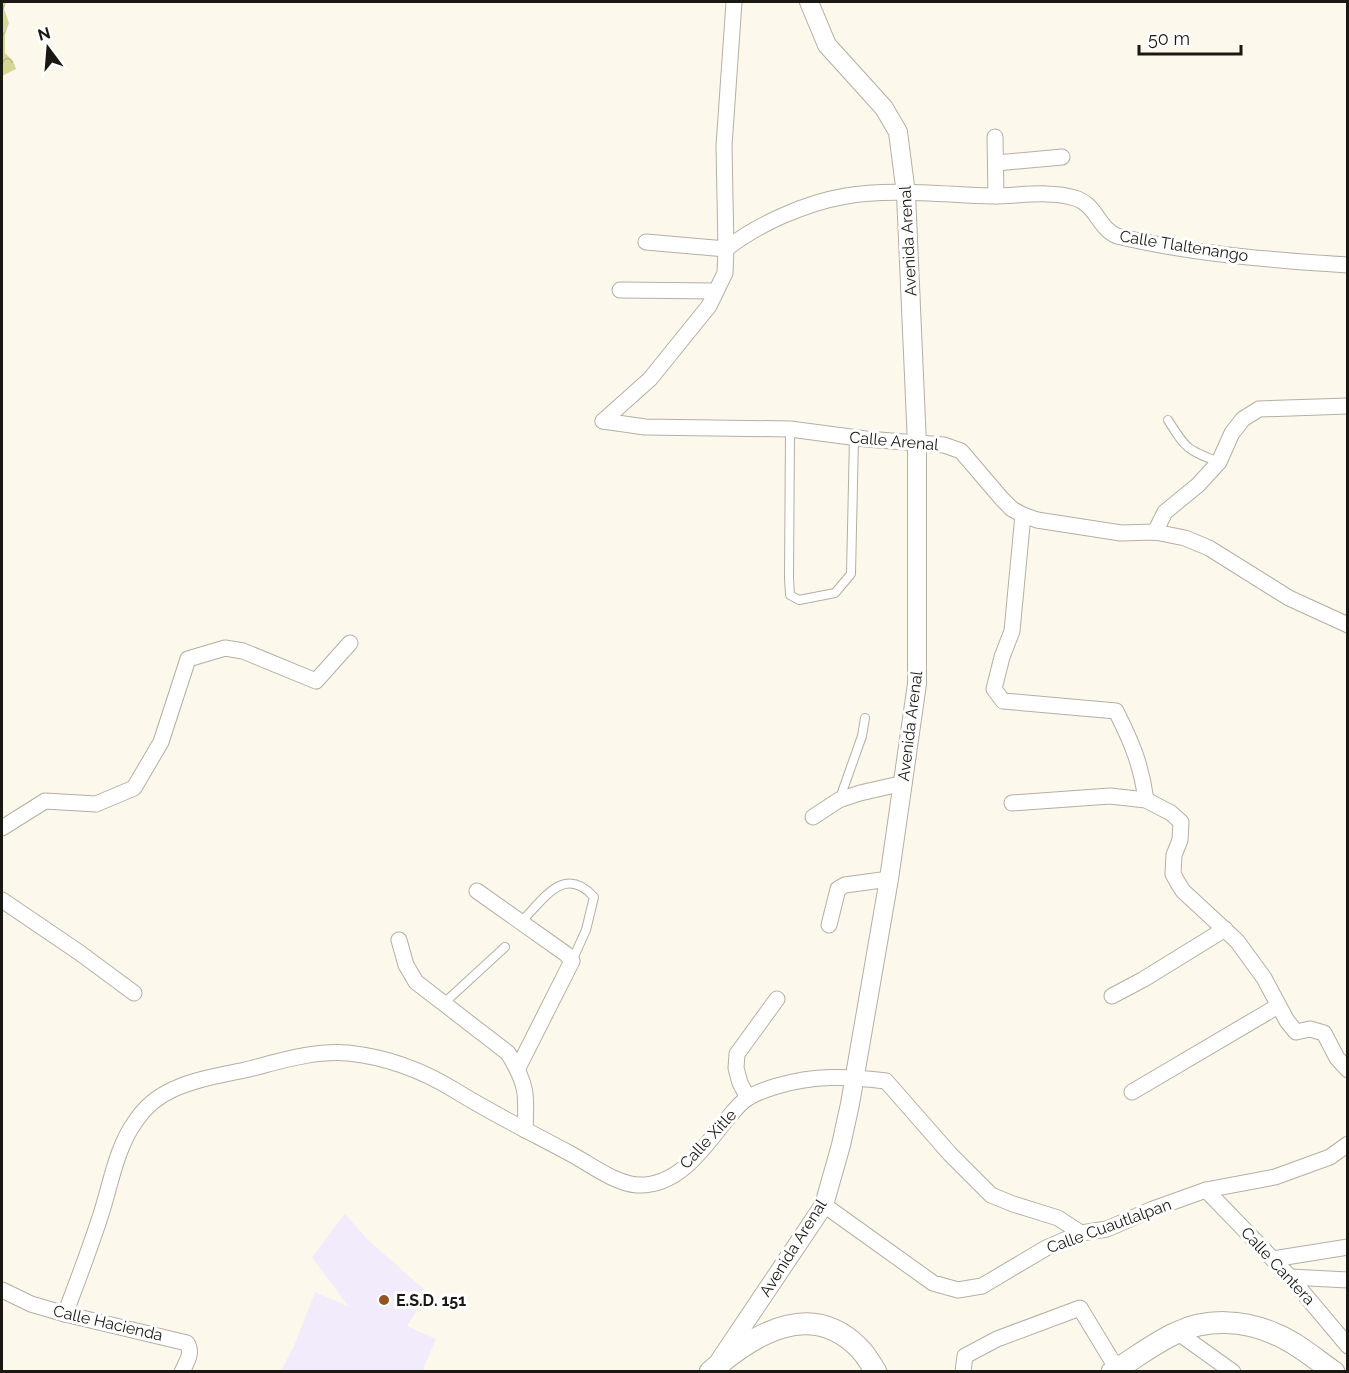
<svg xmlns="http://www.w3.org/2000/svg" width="1349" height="1373" font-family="Raleway,sans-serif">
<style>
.education{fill:#f1ebfc}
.forest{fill:url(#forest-crowns)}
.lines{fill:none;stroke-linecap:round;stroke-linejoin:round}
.service-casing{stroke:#b4afa3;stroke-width:10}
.minor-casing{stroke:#b4afa3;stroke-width:17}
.tertiary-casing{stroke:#b4afa3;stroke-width:20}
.secondary-casing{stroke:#b4afa3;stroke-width:23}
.service{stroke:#fff;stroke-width:8}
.minor{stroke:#fff;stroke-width:15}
.tertiary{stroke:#fff;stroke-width:18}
.secondary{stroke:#fff;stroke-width:21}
.poi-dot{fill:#955321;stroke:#fff;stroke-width:2}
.labels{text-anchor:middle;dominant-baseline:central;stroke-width:6;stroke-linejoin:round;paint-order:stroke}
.street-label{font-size:16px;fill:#1a1813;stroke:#fff}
.poi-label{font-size:16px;font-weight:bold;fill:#1a1813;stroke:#fff;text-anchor:start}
</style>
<defs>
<pattern id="forest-crowns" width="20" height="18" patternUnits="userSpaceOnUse" patternTransform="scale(1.5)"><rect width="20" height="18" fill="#d4d895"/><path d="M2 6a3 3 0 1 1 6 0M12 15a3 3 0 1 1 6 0" fill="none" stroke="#b5b980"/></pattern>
</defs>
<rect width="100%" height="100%" fill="#fdf8ec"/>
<!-- education -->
<polygon class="education" points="345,1214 368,1240 428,1293 407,1326 436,1339 423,1369 428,1371 281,1371 294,1346 315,1292 349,1307 312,1257"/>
<!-- forest -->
<polygon class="forest" points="2,2 6,2 4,9 9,23 5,34 5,53 13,61 16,69 2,76"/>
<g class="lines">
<defs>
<g id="service">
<path d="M1168,420C1186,449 1187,450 1219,462"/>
<polyline points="790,429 789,578 790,595 799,600 835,593 851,574 854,438"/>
<polyline points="840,798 862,736 865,718"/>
<path d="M521,922C544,899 564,864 594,897L586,930L572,961"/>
<polyline points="443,1004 505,947"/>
</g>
<g id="minor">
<polyline points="995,137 996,196"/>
<polyline points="996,163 1062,157"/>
<polyline points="646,242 726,249 724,146 734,2"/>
<polyline points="620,290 716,291"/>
<path d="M603,421L650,379L709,306L725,273L726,249C758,224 805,203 846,196C889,188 948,195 992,196C1019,196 1049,190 1075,198C1097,205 1097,227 1117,236C1192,254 1271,260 1348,265"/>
<polyline points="603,421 645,427 790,429 866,439 944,445 961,451 1002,499 1012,509 1023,515 1037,520 1121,533 1155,532 1185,538 1209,548 1289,598 1348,625"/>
<path d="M1023,515L1012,631L1002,657L994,689L1003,701L1116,711C1132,743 1141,764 1146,800"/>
<polyline points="1155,532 1165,512 1198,485 1219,462 1232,433 1243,419 1259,409 1348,406"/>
<polyline points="1012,803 1110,796 1146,800 1171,813 1181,822 1180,840 1174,855 1173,874 1178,883 1183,891 1237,941 1264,978 1287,1021 1296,1032 1310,1029 1324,1033 1337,1058 1348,1070"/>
<polyline points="813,817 839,800 860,793 904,783"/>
<polyline points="2,828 45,801 96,804 134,788 161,742 188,659 225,648 243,651 316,681 350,643"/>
<polyline points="477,891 566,954 572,961 518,1068"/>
<polyline points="2,900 80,953 134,993"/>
<polyline points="829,925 838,889 845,885 889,879"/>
<path d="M399,940L406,965L416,982L508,1053C527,1084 527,1094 525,1130"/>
<polyline points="1112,996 1144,979 1225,929"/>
<polyline points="1132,1092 1278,1006"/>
<polyline points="748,1098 740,1083 736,1068 737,1054 777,999"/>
<polyline points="1206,1190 1290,1277 1348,1346"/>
<polyline points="824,1205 933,1283 958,1290 982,1286 1046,1248 1081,1233 1107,1229 1153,1209 1206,1190 1275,1177 1330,1157 1348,1144"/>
<polyline points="1273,1259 1348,1247"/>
<polyline points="1290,1277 1348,1280"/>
<path d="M2,1290L31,1304L65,1314L187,1343C193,1353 187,1361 182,1372"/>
<path d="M65,1314C78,1280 91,1246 102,1211C111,1182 117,1147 135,1122C144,1108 158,1096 174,1089C196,1079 221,1075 245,1070C278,1062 313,1050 348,1053C387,1057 422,1070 456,1091C493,1114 532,1133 571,1154C590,1164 614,1183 637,1185C678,1187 703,1149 726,1120C733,1113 739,1103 748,1098C757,1092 767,1089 777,1086C814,1075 848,1076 886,1081L950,1154L991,1195L1013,1204L1058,1218L1081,1233"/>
<polyline points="1177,1332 1233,1372"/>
<polyline points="963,1372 965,1356 997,1339 1080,1308 1117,1369"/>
</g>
<polyline id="tertiary" points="720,1360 824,1205 841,1145 850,1104 889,879 917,684 917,444 906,194 898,132 884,108 827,45 809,2"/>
<g id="secondary">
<path d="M710,1372C753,1334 811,1298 860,1349C866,1355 871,1364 876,1372"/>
<path d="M1112,1372C1134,1359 1154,1343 1176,1333C1207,1318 1244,1320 1275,1334C1296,1342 1315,1359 1334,1372"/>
</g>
</defs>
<!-- service casing -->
<use href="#service" class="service-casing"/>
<!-- minor casing -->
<use href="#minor" class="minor-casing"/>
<!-- tertiary casing -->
<use href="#tertiary" class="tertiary-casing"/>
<!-- secondary casing -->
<use href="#secondary" class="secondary-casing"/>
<!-- service -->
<use href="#service" class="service"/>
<!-- minor -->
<use href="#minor" class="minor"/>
<!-- tertiary -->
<use href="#tertiary" class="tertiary"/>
<!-- secondary -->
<use href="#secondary" class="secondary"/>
</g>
<!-- markers -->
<circle class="poi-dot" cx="384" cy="1300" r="6"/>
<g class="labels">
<!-- street labels -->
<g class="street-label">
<text transform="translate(908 241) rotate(-93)">Avenida Arenal</text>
<text transform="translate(1184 246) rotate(9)">Calle Tlaltenango</text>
<text transform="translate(894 441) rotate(5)">Calle Arenal</text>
<text transform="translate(910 726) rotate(-83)">Avenida Arenal</text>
<text transform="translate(708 1139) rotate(-47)">Calle Xitle</text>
<text transform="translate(1109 1226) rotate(-20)">Calle Cuautlalpan</text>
<text transform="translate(793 1248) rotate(-58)">Avenida Arenal</text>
<text transform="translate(1278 1266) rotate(47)">Calle Cantera</text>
<text transform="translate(108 1323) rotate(13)">Calle Hacienda</text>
</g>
<!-- poi labels -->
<g class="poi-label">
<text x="396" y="1300">E.S.D. 151</text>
</g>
</g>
<!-- border -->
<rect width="1349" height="1373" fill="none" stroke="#1a1813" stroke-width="6"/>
<!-- north arrow -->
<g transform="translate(48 48) rotate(344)" stroke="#ffffff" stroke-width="4.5" paint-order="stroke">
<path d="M0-4.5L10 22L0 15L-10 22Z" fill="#1a1813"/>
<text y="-9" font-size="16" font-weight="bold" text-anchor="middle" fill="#1a1813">N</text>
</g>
<!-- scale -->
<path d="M1139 45v9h102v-9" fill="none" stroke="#1a1813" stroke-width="3"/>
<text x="1148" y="45" font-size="18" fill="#1a1813" stroke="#ffffff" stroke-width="4.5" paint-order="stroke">50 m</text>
</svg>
